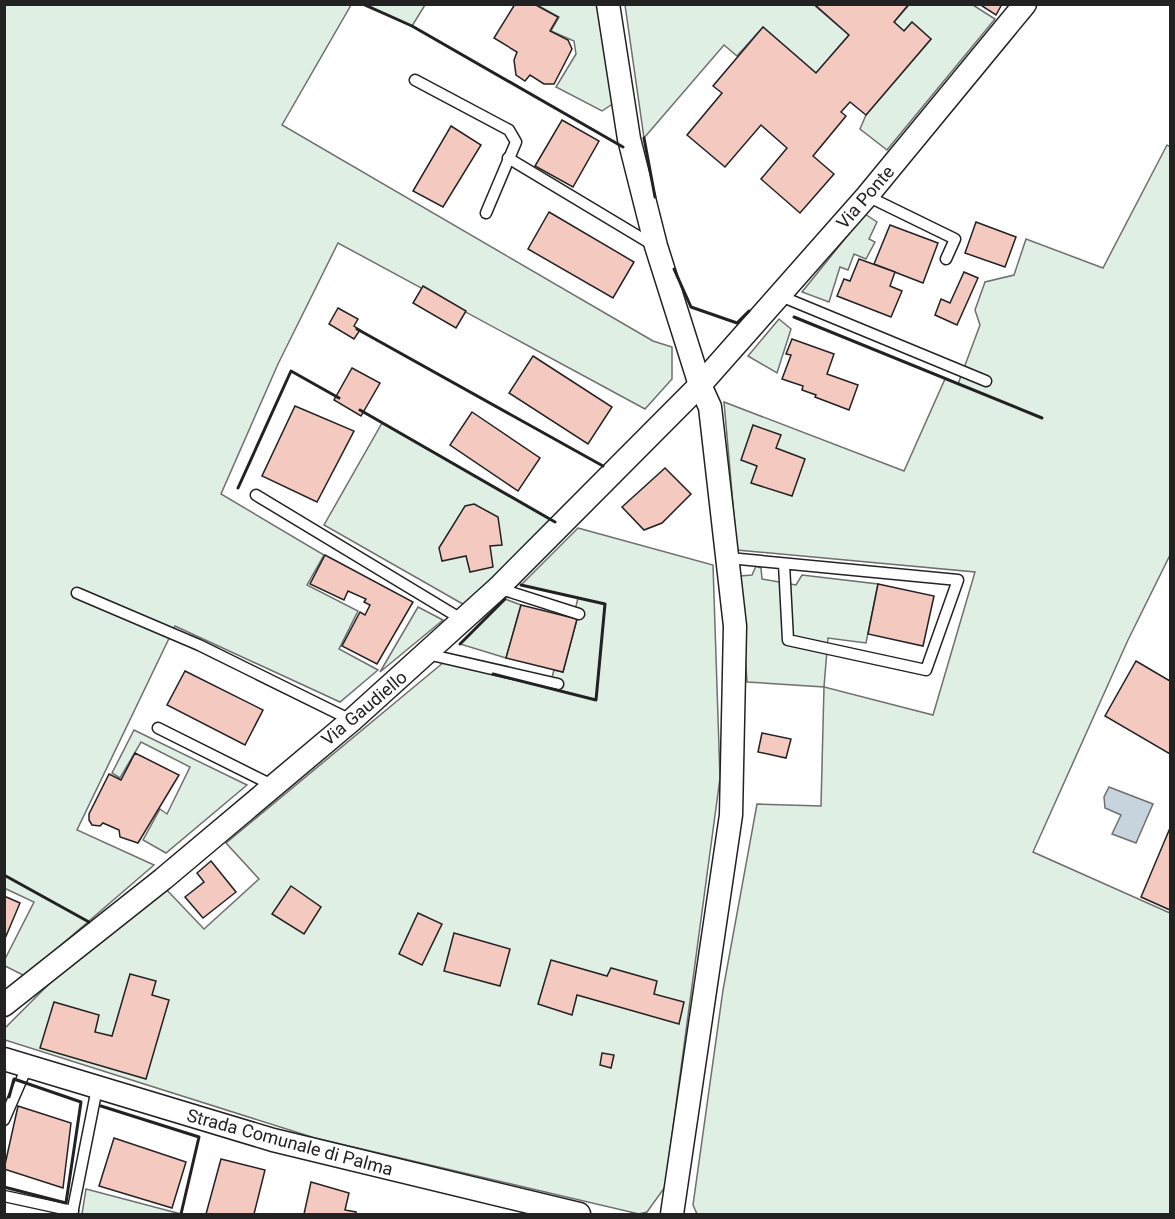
<svg xmlns="http://www.w3.org/2000/svg" width="1175" height="1219" font-family="Roboto,sans-serif">
<style>
.green{fill:#e0efe3;stroke:#6f6f6f;stroke-width:1.5}
.water{fill:#c7d3dd;stroke:#6f6f6f;stroke-width:1.5}
.building{fill:#f3c9c0;stroke:#222;stroke-width:1.5}
.lines{fill:none;stroke-linecap:round;stroke-linejoin:round}
.lane-casing{stroke:#222;stroke-width:13}
.street-casing{stroke:#222;stroke-width:25}
.lane{stroke:#fff;stroke-width:10}
.street{stroke:#fff;stroke-width:22}
.wall{stroke:#222;stroke-width:3}
.labels{text-anchor:middle;dominant-baseline:central;stroke-width:4.5;stroke-linejoin:round;paint-order:stroke}
.street-label{font-size:18px;fill:#222;stroke:#fff}
</style>
<rect width="100%" height="100%" fill="#fff"/>
<!-- green -->
<g class="green">
<polygon points="5,5 351,5 282,125 653,341 672,347 672,379 645,409 338,243 278,364 221,494 324,555 307,585 358,611 339,649 378,670 340,702 175,626 77,830 154,865 25,976 5,966 4,961 34,902 4,888"/>
<polygon points="363,5 425,5 412,26"/>
<polygon points="537,5 598,5 614,103 602,111 556,87 576,54 574,41 551,31 559,17"/>
<polygon points="625,5 814,5 849,35 816,73 763,27 737,56 724,45 644,138"/>
<polygon points="909,5 973,5 995,19 887,150 860,129 866,115 931,39 912,22 904,31 894,22"/>
<polygon points="1167,145 1170,147 1170,555 1128,640 1033,852 1170,913 1170,1214 697,1214 693,1205 723,990 757,804 821,806 824,687 747,682 740,576 752,575 756,566 761,568 762,579 796,585 802,575 878,584 866,643 828,638 824,687 933,715 975,572 737,550 724,402 904,471 945,379 958,384 980,325 975,310 985,282 1014,275 1026,239 1103,268"/>
<polygon points="865,214 877,222 869,239 875,242 866,259 854,254 848,270 840,267 829,302 802,292"/>
<polygon points="779,319 791,329 777,373 748,356"/>
<polygon points="382,423 555,522 468,607 324,525"/>
<polygon points="578,528 713,565 720,778 665,1187 647,1212 639,1214 315,1138 5,1040 5,1028 95,938 164,887 204,929 259,879 226,843 444,662 549,688 554,670 563,672 577,619 573,618 578,598 521,585"/>
<polygon points="505,599 521,605 506,658 460,644"/>
<polygon points="418,607 443,620 380,672"/>
<polygon points="134,730 247,785 166,853 143,840 160,809 167,814 190,767 141,742 120,778 112,773"/>
<polygon points="86,1189 181,1214 82,1214"/>
</g>
<!-- water -->
<polygon class="water" points="1109,787 1153,804 1136,843 1112,834 1121,815 1105,808 1104,797"/>
<!-- building -->
<g class="building">
<polygon points="515,4 534,4 558,17 550,31 568,40 572,49 554,84 544,84 530,75 525,81 516,75 514,60 517,52 494,38"/>
<polygon points="814,4 909,4 894,22 904,31 912,22 931,39 866,115 850,102 841,112 846,116 813,156 834,174 800,213 761,179 787,148 761,125 725,167 687,135 722,93 713,86 763,27 816,73 849,35"/>
<polygon points="979,4 1002,4 996,15"/>
<polygon points="562,120 599,141 573,187 535,166"/>
<polygon points="451,126 481,145 443,207 413,191"/>
<polygon points="549,212 634,262 613,298 528,249"/>
<polygon points="976,222 1016,237 1005,267 965,253"/>
<polygon points="890,225 938,243 923,283 874,264"/>
<polygon points="859,259 895,272 890,286 902,291 891,317 837,296 844,279 850,281"/>
<polygon points="964,272 978,278 957,325 935,315 941,299 950,303"/>
<polygon points="423,286 466,311 456,328 413,303"/>
<polygon points="338,308 358,319 354,326 360,330 354,339 329,324"/>
<polygon points="792,339 834,354 827,374 858,385 849,410 815,397 816,395 802,390 803,386 782,379 791,355 786,354"/>
<polygon points="533,356 612,407 588,444 509,393"/>
<polygon points="352,368 380,383 361,416 334,400"/>
<polygon points="295,406 354,431 317,502 262,476"/>
<polygon points="472,412 540,458 518,491 450,445"/>
<polygon points="753,425 781,435 776,448 805,459 792,496 751,483 757,466 741,460"/>
<polygon points="665,468 691,494 662,523 644,530 622,507"/>
<polygon points="474,504 498,517 502,545 490,546 493,567 470,572 466,556 442,561 439,548 465,506"/>
<polygon points="325,555 413,602 377,664 342,646 360,612 365,615 370,605 364,602 366,599 348,591 344,600 310,584"/>
<polygon points="878,584 934,596 923,646 868,634"/>
<polygon points="521,605 577,619 563,672 506,658"/>
<polygon points="1136,661 1170,681 1170,754 1105,716"/>
<polygon points="185,671 263,710 245,745 167,705"/>
<polygon points="762,733 791,739 786,758 758,752"/>
<polygon points="135,753 179,775 138,843 120,837 119,830 103,823 100,826 92,825 89,820 89,814 109,774 121,780"/>
<polygon points="1170,828 1170,910 1141,897"/>
<polygon points="211,861 236,892 203,918 185,897 204,882 197,873"/>
<polygon points="291,886 321,907 304,934 272,914"/>
<polygon points="4,896 20,903 4,941"/>
<polygon points="418,913 442,924 422,965 399,954"/>
<polygon points="454,933 510,949 500,986 444,971"/>
<polygon points="551,960 607,976 611,968 657,981 654,994 684,1002 679,1024 577,995 572,1015 538,1004"/>
<polygon points="130,974 156,981 152,995 169,1000 146,1079 40,1048 54,1002 99,1015 95,1032 112,1036"/>
<polygon points="602,1053 614,1055 611,1068 600,1065"/>
<polygon points="18,1106 71,1123 63,1188 4,1169"/>
<polygon points="114,1138 186,1162 172,1208 99,1186"/>
<polygon points="221,1159 265,1170 254,1214 206,1214"/>
<polygon points="311,1182 349,1193 345,1210 356,1212 356,1214 304,1214"/>
</g>
<g class="lines">
<defs>
<g id="lane">
<polyline points="415,80 509,130 516,142 486,213"/>
<polyline points="508,158 653,245"/>
<polyline points="867,196 955,239 946,259"/>
<polyline points="778,295 986,381"/>
<polyline points="256,495 463,620"/>
<polyline points="729,558 958,580 926,670 788,640 784,564"/>
<polyline points="498,588 579,614"/>
<polyline points="77,593 199,645 351,720"/>
<polyline points="427,654 558,684"/>
<polyline points="158,728 272,785"/>
<polyline points="4,1120 27,1067"/>
<polyline points="4,1196 73,1211"/>
<polyline points="72,1214 97,1088"/>
</g>
<g id="street">
<polyline points="608,4 629,139 656,246 700,385 710,407 735,626 731,815 672,1214"/>
<polyline points="4,1005 163,879 352,720 498,588 700,385 867,196 1025,4"/>
<polyline points="4,1059 273,1140 579,1214"/>
</g>
</defs>
<!-- lane casing -->
<use href="#lane" class="lane-casing"/>
<!-- street casing -->
<use href="#street" class="street-casing"/>
<!-- lane -->
<use href="#lane" class="lane"/>
<!-- street -->
<use href="#street" class="street"/>
<!-- wall -->
<g class="wall">
<polyline points="363,4 412,26 623,147"/>
<polyline points="644,138 655,197"/>
<polyline points="674,269 691,307 737,323 749,311"/>
<polyline points="794,317 1042,418"/>
<polyline points="357,329 603,466"/>
<polyline points="360,410 555,522"/>
<polyline points="238,488 291,371 339,398"/>
<polyline points="460,644 505,599"/>
<polyline points="493,674 596,700 605,604 521,585"/>
<polyline points="4,875 89,922"/>
<polyline points="101,1106 199,1137 181,1214"/>
<polyline points="4,1187 66,1203 81,1102 14,1079 9,1097"/>
</g>
</g>
<g class="labels">
<!-- street labels -->
<g class="street-label">
<text transform="translate(865 197) rotate(-49)">Via Ponte</text>
<text transform="translate(364 708) rotate(-40)">Via Gaudiello</text>
<text transform="translate(290 1142) rotate(15)">Strada Comunale di Palma</text>
</g>
</g>
<!-- border -->
<rect width="1175" height="1219" fill="none" stroke="#222222" stroke-width="12"/>
</svg>
